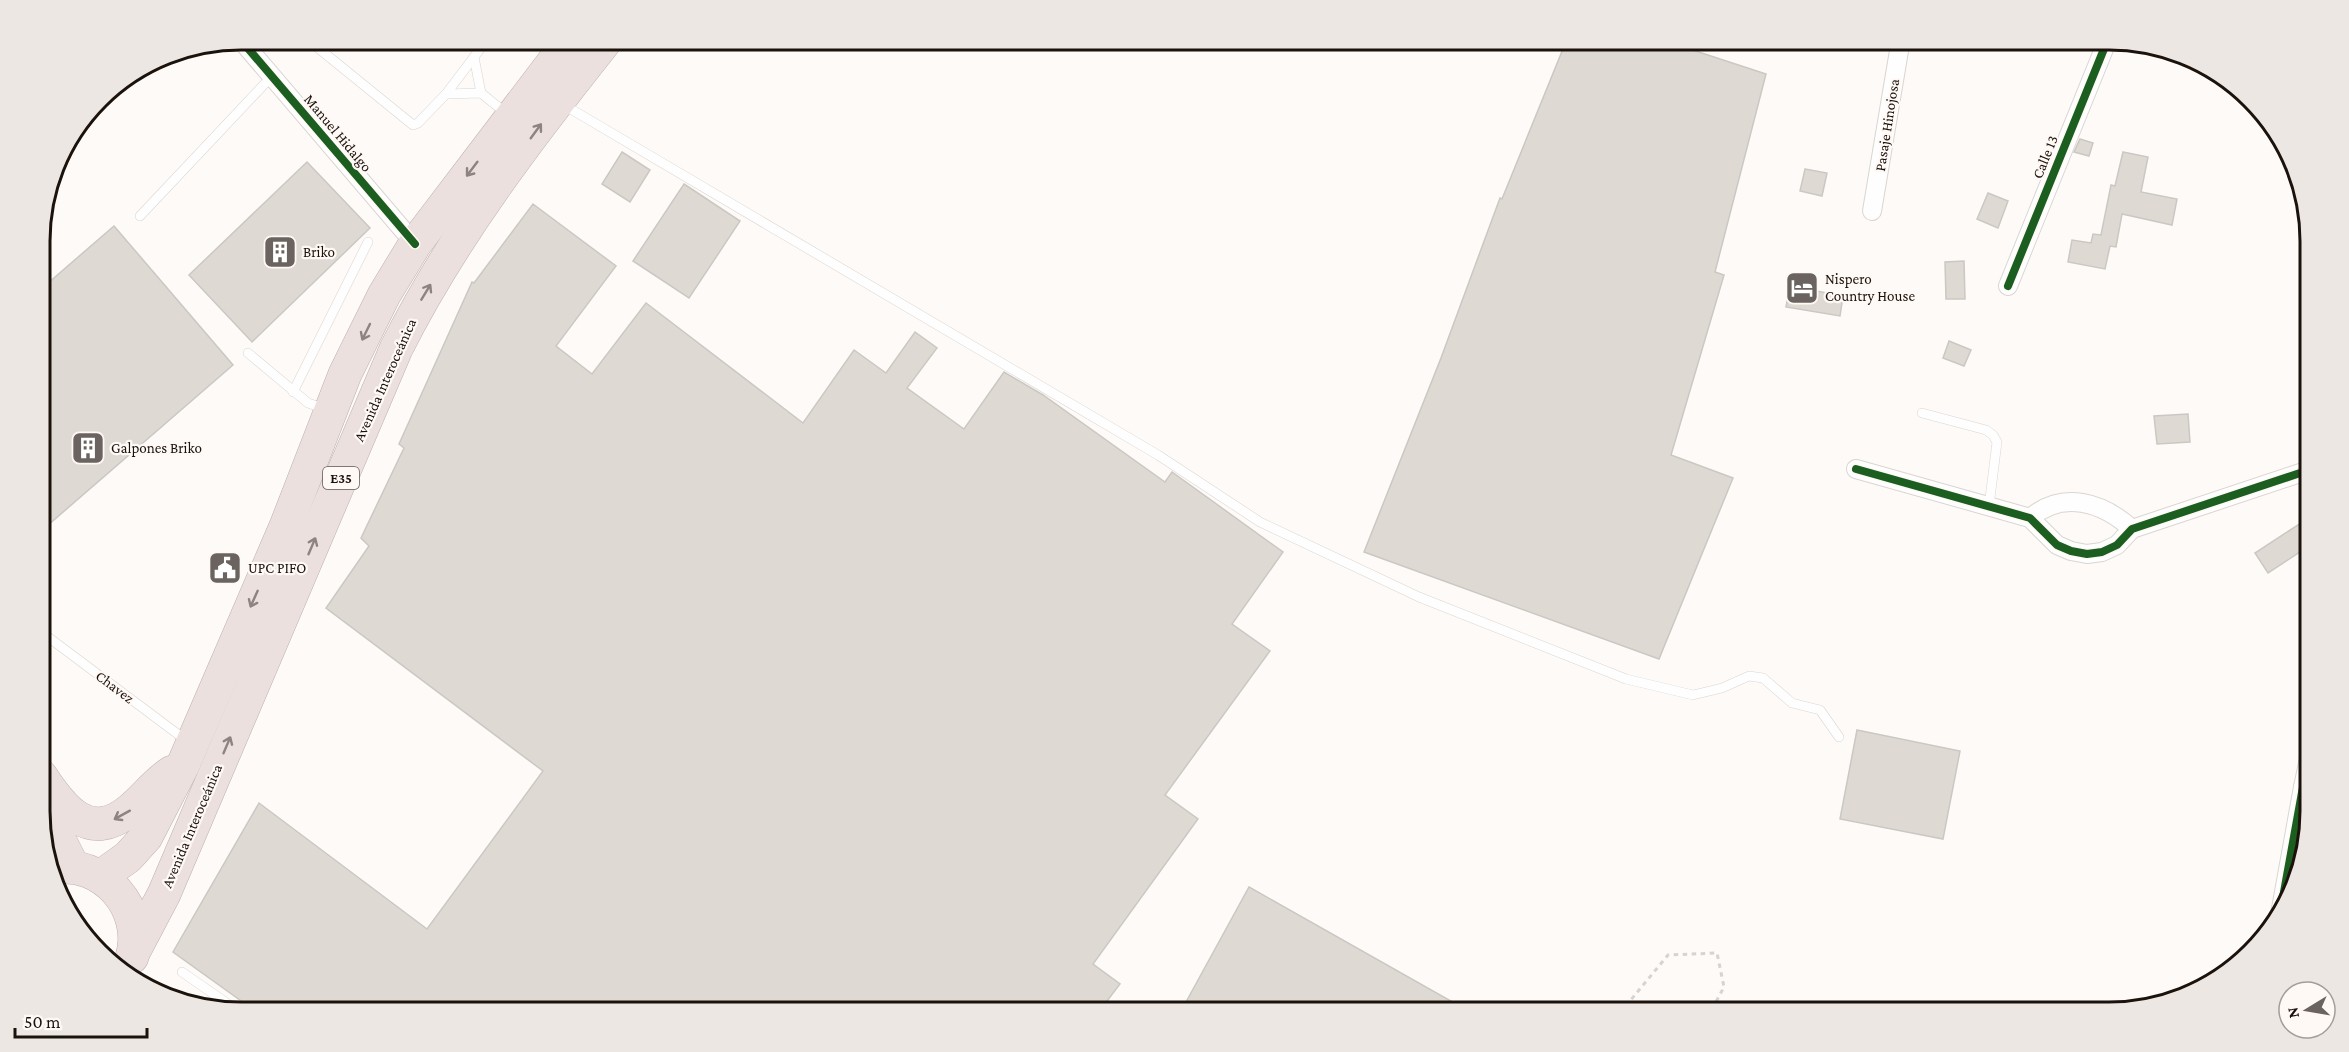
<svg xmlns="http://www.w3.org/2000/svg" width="2349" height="1052" font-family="'Crimson Pro',serif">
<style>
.building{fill:#dedad3;stroke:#cbc7c2;stroke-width:1.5}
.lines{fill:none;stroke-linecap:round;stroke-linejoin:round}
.lane-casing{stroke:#dad5d0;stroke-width:10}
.street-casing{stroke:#dad5d0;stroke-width:20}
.highway-casing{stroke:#bdb0ae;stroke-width:34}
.path{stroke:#d5d4d3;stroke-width:3;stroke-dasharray:4.5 4.5;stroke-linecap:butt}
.lane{stroke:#fffefe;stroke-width:9}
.street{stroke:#fffefe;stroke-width:18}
.highway{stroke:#ece0df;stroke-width:33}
.cycleway-casing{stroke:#fff9f6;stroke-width:11}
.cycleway{stroke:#1b5e20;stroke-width:8}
.oneway{stroke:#8e8380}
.labels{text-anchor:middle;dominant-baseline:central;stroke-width:4.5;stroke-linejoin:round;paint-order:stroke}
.shield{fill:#fff9f6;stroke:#5f5752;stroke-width:1.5}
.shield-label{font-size:14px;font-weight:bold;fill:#1b120c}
.street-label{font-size:15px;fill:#1b120c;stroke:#fff9f6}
.poi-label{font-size:15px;fill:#1b120c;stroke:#fff9f6;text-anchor:start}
.rim{fill:none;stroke:#1b120c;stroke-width:3}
</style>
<rect width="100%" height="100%" fill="#fdfaf8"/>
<!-- building -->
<g class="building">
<polygon points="1567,39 1659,39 1766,74 1715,272 1724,275 1671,455 1733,478 1659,659 1364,552 1441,358 1500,198 1502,199"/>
<polygon points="2080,139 2093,143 2089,156 2074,152"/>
<polygon points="622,152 650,170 630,202 602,184"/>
<polygon points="2123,152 2148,157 2141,192 2177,199 2172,225 2122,214 2116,247 2110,246 2105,269 2068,262 2072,240 2091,243 2093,234 2101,235 2111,185 2115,186"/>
<polygon points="307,162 370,228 252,342 189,275"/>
<polygon points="1805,169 1827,173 1822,196 1800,191"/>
<polygon points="684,184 740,221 689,298 633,261"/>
<polygon points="1988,193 2008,201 1998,228 1977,219"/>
<polygon points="533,204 616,266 556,346 592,374 646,303 803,423 854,350 886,373 915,332 937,348 907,388 964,429 1004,372 1043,395 1165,482 1172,472 1283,552 1232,624 1270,651 1165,795 1198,819 1093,964 1120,984 1098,1013 258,1013 173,952 259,803 427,929 543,771 326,608 369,546 361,538 404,448 399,444 472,282 474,283"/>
<polygon points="114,226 233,365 40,532 40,313 50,304 40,290"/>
<polygon points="1964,261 1965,299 1946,299 1945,262"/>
<polygon points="1790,286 1843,296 1840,316 1786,307"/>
<polygon points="1949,341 1971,350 1964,366 1943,358"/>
<polygon points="2188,414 2190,442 2157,444 2154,416"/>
<polygon points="2304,521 2309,529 2309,546 2268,573 2255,553"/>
<polygon points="1857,730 1960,751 1943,839 1840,819"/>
<polygon points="1249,887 1472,1013 1180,1013"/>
</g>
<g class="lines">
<defs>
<g id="lane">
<polyline points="307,39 413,125 418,123 446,94 481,93 507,114"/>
<polyline points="481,93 474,57 487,39"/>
<polyline points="446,94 474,57"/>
<polyline points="564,105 1158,455 1260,522 1419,597 1626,679 1693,695 1722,688 1749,676 1763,678 1792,703 1820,710 1839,737"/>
<polyline points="140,216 272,76"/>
<polyline points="248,353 308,403 326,409"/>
<polyline points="293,392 368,242"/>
<polyline points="1922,413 1986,430 1993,435 1997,442 1989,506"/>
<polyline points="40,631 187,741"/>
<polyline points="182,972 241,1013"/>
</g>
<g id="street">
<polyline points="240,39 415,244"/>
<polyline points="1872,211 1901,39"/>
<polyline points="2008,286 2108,39"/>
<polyline points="1856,469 2030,518 2057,545 2071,551 2087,554 2102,552 2117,545 2132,529 2309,470"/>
<path d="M2030,518C2063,490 2102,502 2132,529"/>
<polyline points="2310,754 2303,787 2310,793"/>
<polyline points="2280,914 2303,787"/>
</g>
<g id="highway">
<path d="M41,776C62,808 89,844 130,810C145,798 155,783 172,772"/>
<polyline points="41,803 73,867"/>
<path d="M53,868C103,859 146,909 132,957"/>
<polyline points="100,877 128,857 146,837 183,765 286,526 345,374 384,295 415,244 571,39"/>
<path d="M134,951L164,894L396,349C452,237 529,137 607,39"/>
</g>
</defs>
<!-- lane casing -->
<use href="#lane" class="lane-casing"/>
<!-- street casing -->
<use href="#street" class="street-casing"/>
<!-- highway casing -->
<use href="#highway" class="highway-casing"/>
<!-- path -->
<polyline class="path" points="1620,1013 1668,955 1717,953 1724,987 1710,1013"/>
<!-- lane -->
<use href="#lane" class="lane"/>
<!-- street -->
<use href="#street" class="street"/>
<!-- highway -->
<use href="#highway" class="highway"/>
<defs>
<g id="cycleway">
<polyline points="240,39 415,244"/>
<polyline points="2008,286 2108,39"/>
<polyline points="1856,469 2030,518 2057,545 2071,551 2087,554 2102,552 2117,545 2132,529 2309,470"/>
<polyline points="2280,914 2303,787"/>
</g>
</defs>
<!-- cycleway casing -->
<use href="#cycleway" class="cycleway-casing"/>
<!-- cycleway -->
<use href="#cycleway" class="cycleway"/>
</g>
<!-- one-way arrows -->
<defs><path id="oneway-shaft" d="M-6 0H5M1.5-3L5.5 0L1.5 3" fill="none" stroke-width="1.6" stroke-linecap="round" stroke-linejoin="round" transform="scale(1.5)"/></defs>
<g class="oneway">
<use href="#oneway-shaft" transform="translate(536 131) rotate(-54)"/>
<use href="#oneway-shaft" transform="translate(472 169) rotate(127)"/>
<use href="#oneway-shaft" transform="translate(426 292) rotate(-59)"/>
<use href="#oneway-shaft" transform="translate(366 332) rotate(116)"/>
<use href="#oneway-shaft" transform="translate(312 546) rotate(-67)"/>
<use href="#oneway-shaft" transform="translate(254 599) rotate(114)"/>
<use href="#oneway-shaft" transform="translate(227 745) rotate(-67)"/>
<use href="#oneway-shaft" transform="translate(122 815) rotate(151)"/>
</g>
<!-- icons -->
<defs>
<symbol id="building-square" viewBox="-11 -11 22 22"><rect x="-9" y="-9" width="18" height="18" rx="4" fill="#6a635f" stroke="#fff9f6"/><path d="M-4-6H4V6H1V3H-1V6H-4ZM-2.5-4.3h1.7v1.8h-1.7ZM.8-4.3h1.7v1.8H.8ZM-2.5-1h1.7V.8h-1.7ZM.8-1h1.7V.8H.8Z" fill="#fff"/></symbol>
<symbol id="hotel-square" viewBox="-11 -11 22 22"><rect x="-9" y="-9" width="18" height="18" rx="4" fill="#6a635f" stroke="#fff9f6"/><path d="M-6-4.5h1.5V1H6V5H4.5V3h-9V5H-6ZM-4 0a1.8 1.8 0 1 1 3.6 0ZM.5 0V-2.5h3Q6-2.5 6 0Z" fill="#fff"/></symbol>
<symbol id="civic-square" viewBox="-11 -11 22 22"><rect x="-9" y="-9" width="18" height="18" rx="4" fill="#6a635f" stroke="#fff9f6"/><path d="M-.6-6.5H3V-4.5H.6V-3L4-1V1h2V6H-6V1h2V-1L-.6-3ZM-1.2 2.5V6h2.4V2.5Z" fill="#fff"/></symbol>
</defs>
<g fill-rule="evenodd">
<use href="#building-square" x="261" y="233" width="38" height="38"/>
<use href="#hotel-square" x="1783" y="269" width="38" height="38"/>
<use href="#building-square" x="69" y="429" width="38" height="38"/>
<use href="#civic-square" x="206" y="549" width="38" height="38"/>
</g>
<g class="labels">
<!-- shield labels -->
<rect class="shield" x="323" y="467" width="36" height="22" rx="4.5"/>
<g class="shield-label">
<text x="341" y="478">E35</text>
</g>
<!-- street labels -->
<g class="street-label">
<text transform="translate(1887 125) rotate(-81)">Pasaje Hinojosa</text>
<text transform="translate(338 133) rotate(50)">Manuel Hidalgo</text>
<text transform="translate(2045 157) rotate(-68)">Calle 13</text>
<text transform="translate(385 380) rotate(-66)">Avenida Interoceánica</text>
<text transform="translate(115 687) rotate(37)">Chavez</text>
<text transform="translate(192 826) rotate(-67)">Avenida Interoceánica</text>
</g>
<!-- poi labels -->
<g class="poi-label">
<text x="303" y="252">Briko</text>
<text x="1825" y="279">Nispero<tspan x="1825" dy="17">Country House</tspan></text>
<text x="111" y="448">Galpones Briko</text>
<text x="248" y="568">UPC PIFO</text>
</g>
</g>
<!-- crop -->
<path d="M0 0H2349V1052H0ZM241 50H2109A191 191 0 0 1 2300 241V811A191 191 0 0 1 2109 1002H241A191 191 0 0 1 50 811V241A191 191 0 0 1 241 50Z" fill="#ede7e3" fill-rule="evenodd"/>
<path class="rim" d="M241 50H2109A191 191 0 0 1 2300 241V811A191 191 0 0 1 2109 1002H241A191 191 0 0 1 50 811V241A191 191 0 0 1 241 50Z"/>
<!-- north arrow -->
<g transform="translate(2307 1010) rotate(259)"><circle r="28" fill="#fff9f6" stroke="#a49d98" stroke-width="1.5"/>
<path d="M0-4.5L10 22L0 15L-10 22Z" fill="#6a635f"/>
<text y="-9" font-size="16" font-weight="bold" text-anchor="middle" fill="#1b120c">N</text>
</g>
<!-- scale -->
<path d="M15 1028v9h132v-9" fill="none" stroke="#1b120c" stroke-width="3"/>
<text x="24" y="1028" font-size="18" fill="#1b120c" stroke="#fff9f6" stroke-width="4.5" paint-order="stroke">50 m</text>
</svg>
